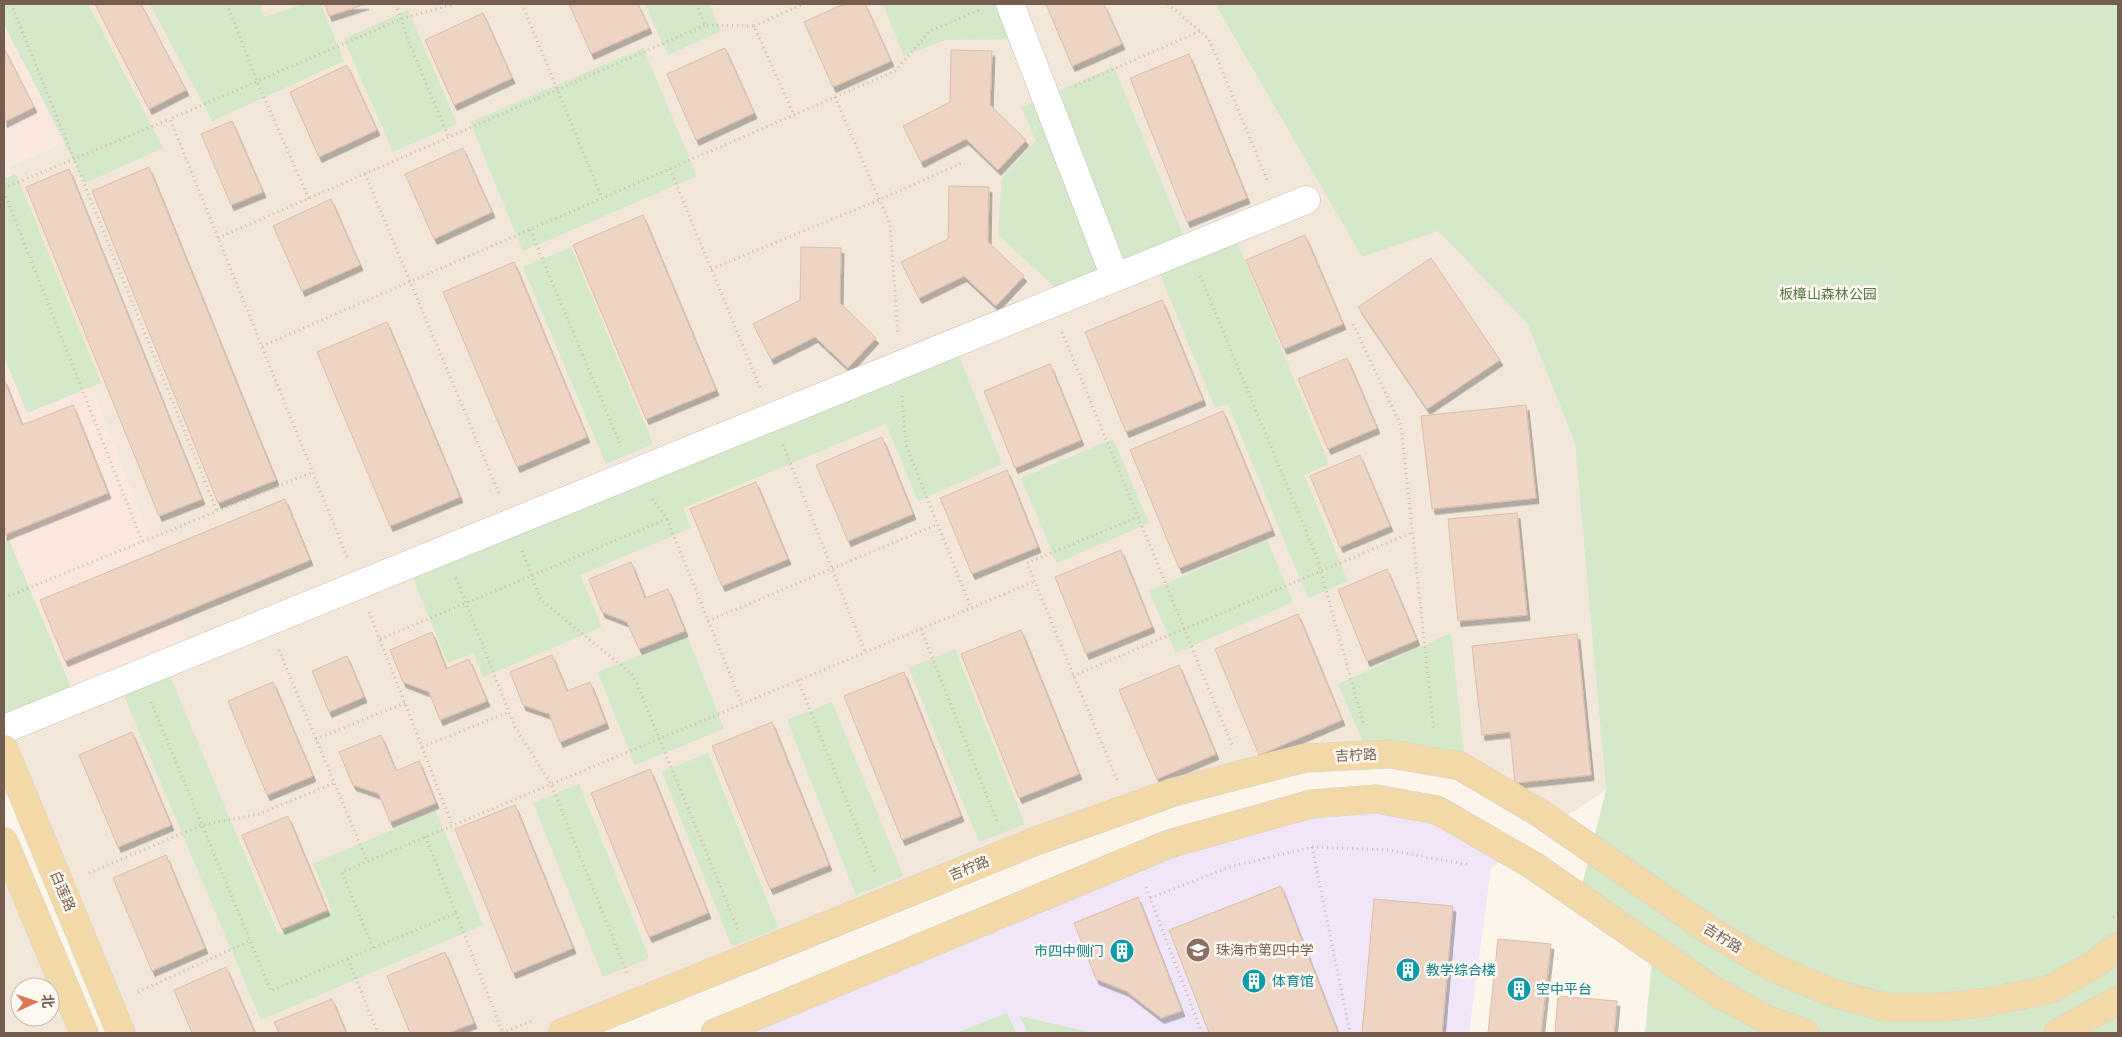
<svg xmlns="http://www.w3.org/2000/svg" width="2122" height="1037" font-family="'Roboto Condensed','Noto Sans SC',sans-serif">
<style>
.residential{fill:#f2e7d9;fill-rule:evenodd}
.commercial{fill:#fae7de}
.education{fill:#f1e6f8}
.green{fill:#d5e8c9}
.building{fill:#eed5c3;stroke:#e0bca5;filter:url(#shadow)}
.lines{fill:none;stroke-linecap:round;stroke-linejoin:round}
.minor-casing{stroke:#cdbdb0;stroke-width:29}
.major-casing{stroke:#d8d2ce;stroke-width:29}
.path{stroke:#d4b9a6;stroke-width:3;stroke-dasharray:1 4;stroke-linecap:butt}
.minor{stroke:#fff;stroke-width:28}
.major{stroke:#f4d9a8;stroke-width:28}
.labels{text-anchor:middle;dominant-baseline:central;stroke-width:5;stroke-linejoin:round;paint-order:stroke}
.park-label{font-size:14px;fill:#557847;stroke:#fef9f0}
.street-label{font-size:14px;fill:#745d4f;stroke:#fef9f0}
.education-label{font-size:14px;fill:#785e54;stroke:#fef9f0;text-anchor:start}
.culture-label{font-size:14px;fill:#0d838f;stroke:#fef9f0;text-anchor:start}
</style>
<defs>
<filter id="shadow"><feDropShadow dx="3" dy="5.5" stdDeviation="0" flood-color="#0004"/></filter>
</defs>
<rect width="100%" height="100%" fill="#fbf5ea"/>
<!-- residential -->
<g class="residential">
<polygon points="54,4 1215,4 1362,257 1438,230 1527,323 1575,443 1606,790 1556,823 1459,765 1391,753 1174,791 561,1033 122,1033 4,729 193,653 8,167 102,125"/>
<path d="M4,843L84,1033H4ZM20,987H50V1017H20Z"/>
</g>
<!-- commercial -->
<polygon class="commercial" points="4,4 102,125 7,167 193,651 4,728"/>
<!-- education -->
<polygon class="education" points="1376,801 1510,853 1491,868 1469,1033 718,1033 1170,844"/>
<!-- green -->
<g class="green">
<polygon points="4,4 88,4 163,148 85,183 4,24"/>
<polygon points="150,4 260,4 264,17 304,4 321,4 344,61 212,121"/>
<polygon points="645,4 709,4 721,31 668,55"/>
<polygon points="883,4 1000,4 1014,39 945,40 904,56"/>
<polygon points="1215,4 2118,4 2118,1033 1645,1033 1653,949 1579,897 1606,790 1575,443 1527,323 1438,231 1362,257"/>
<polygon points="408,10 457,124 393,152 344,39"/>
<polygon points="643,48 697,176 523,251 470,122"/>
<polygon points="1114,67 1185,239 1059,291 998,235 1002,178 1036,140 1021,107"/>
<polygon points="16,174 101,383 27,413 4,356 4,179"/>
<polygon points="1234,234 1329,464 1304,475 1348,581 1308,598 1228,404 1215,408 1157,267"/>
<polygon points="571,247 653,444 606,464 523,267"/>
<polygon points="958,354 1002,464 918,501 886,424 683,508 691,528 580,575 602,627 483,677 474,653 448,663 412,576"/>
<polygon points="1113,439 1149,523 1057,563 1021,478"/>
<polygon points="9,540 73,692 4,718 4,542"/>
<polygon points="1267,540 1293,602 1176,653 1149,591"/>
<polygon points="1451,633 1464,756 1365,746 1338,684"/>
<polygon points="687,636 724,729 635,765 598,672"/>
<polygon points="955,649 1025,824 979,842 909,668"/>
<polygon points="168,671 278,934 332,911 313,864 436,811 483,925 261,1020 122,691"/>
<polygon points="832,702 903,876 856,895 787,720"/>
<polygon points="708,753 778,928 732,947 662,772"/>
<polygon points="579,784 649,958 603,977 533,803"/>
<polygon points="1007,1013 1016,1033 956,1033"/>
<polygon points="1020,1016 1093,1033 1028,1033"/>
</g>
<!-- building -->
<g class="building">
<polygon points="95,4 141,4 186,90 149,109"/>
<polygon points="325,4 366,4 329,16"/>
<polygon points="569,4 638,4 649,28 591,54"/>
<polygon points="844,4 865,4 891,61 833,87 804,22"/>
<polygon points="1046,4 1104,4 1122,44 1072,66"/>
<polygon points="483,13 512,78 454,105 425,40"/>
<polygon points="4,48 34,107 4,122"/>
<polygon points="725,48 754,113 696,140 667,74"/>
<polygon points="951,50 992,51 990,105 1026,140 998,170 966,139 921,162 903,126 950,102"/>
<polygon points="1189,54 1247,198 1187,222 1130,78"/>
<polygon points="347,65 377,130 319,157 290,92"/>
<polygon points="232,121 263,192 231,205 201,134"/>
<polygon points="463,148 492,212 434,239 405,174"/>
<polygon points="149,167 276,480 218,503 92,191"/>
<polygon points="69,169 202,499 159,516 26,187"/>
<polygon points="949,186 989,187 988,242 1024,276 996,306 964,276 919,298 901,262 948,239"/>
<polygon points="331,199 360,265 302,291 273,226"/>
<polygon points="643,215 716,390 646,419 573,245"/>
<polygon points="1305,235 1343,324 1284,349 1246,260"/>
<polygon points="801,247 841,248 840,303 876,338 848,368 815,337 771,359 753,324 800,300"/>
<polygon points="1431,258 1500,360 1427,409 1358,307"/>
<polygon points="514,262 587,437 517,467 443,292"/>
<polygon points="1162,300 1203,400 1126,432 1085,332"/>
<polygon points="387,322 460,497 390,526 317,352"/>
<polygon points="1347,358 1377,428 1328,449 1298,379"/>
<polygon points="1050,364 1081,440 1015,468 984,391"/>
<polygon points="4,379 22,425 73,405 108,493 4,535"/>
<polygon points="1526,405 1536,498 1432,509 1421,416"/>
<polygon points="1223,411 1272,530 1179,568 1130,450"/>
<polygon points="882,437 913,514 848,541 816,465"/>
<polygon points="1360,455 1390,526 1340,547 1310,476"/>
<polygon points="1007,470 1038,547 972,574 940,498"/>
<polygon points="756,482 788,559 722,586 690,509"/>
<polygon points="285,499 310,560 65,661 40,600"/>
<polygon points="1517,513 1527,615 1458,621 1448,519"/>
<polygon points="1121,550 1152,627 1086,654 1055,577"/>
<polygon points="631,562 645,598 668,589 685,631 639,649 627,622 602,612 589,579"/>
<polygon points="1387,569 1417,640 1367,661 1338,590"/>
<polygon points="1298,614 1342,720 1259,755 1215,649"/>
<polygon points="1021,630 1079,774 1019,798 961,654"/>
<polygon points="432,632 446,669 469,659 487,701 440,720 429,692 403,682 390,650"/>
<polygon points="1577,634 1591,775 1515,783 1510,732 1482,735 1472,646"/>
<polygon points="552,655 567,691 590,682 606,723 560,742 549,714 523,705 510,672"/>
<polygon points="347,656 364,697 329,712 312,671"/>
<polygon points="1179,665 1216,754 1157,779 1119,690"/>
<polygon points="904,672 961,816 902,840 844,696"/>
<polygon points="273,682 313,776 267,795 228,701"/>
<polygon points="772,722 829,865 770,889 712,746"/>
<polygon points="132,732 171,825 118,847 79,755"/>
<polygon points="381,735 396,771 419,761 436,803 390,822 379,794 353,785 339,752"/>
<polygon points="650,769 708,913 649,937 591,793"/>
<polygon points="515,805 573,948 513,973 455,829"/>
<polygon points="288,816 327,910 282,929 242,835"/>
<polygon points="166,855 205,948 152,971 113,878"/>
<polygon points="1281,886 1338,1033 1209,1033 1169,930"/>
<polygon points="1138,897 1182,1011 1161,1018 1126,991 1096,979 1074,923"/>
<polygon points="1374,899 1453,906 1442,1033 1362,1033"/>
<polygon points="1498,939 1551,944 1541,1033 1488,1033"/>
<polygon points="445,952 474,1023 448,1033 410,1033 387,976"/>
<polygon points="226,967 255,1033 192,1033 174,990"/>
<polygon points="1558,996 1617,1001 1614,1033 1555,1033"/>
<polygon points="332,999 346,1033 279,1033 274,1022"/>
</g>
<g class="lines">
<defs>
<g id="minor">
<polyline points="1010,4 1115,277"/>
<polyline points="4,729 1306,200"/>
</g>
<g id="major">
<polyline points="4,749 121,1033"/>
<polyline points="4,842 84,1033"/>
<polyline points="562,1033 1036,841 1174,792 1305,758 1391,754 1460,766 1538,812 1712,932 1774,968 1833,993 1884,1007 1944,1007 1988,1002 2051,989 2093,965 2118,947"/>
<polyline points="715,1033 1169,844 1311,804 1376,799 1437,810 1534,866 1713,990 1768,1020 1805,1033"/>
<polyline points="2058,1033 2118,1000"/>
</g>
</defs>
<!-- minor casing -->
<use href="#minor" class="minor-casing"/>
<!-- major casing -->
<use href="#major" class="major-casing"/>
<!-- path -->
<g class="path">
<polyline points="11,4 217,511"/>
<polyline points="227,4 257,81 309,199"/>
<polyline points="396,4 408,40 449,138"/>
<polyline points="522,4 602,198"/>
<polyline points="696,4 705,25 754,26 794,115"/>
<polyline points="1168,4 1209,39 1268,182"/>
<polyline points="754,26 803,4"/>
<polyline points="1075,86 1200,31"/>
<polyline points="835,97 890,224 898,335"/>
<polyline points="670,169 761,390"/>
<polyline points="365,174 500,496"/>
<polyline points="4,188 170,119"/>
<polyline points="4,192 142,541"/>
<polyline points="530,230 621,446"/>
<polyline points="218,238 705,25"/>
<polyline points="711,269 879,200 964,162"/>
<polyline points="1200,276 1316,555 1364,725"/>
<polyline points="1353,324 1401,426 1434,731"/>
<polyline points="1062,332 1232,745"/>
<polyline points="262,346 895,71 930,31 981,9"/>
<polyline points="902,396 906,445 971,608"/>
<polyline points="783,445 865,652"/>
<polyline points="652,499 667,519 742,704"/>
<polyline points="522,551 541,600 633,675 738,929"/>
<polyline points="347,557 170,119 401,19 454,4"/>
<polyline points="456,578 515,727 551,784 627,973"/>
<polyline points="4,598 313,472"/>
<polyline points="369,612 422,747 509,712"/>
<polyline points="708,621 938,524"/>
<polyline points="921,629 998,824"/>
<polyline points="380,639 667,519"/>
<polyline points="279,650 367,861"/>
<polyline points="1073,676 1411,533"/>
<polyline points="798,680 876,874"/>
<polyline points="151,702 271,991 456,913 425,836"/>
<polyline points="316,739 405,703"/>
<polyline points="422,747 452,825"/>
<polyline points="1117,780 1027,563 1138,517"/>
<polyline points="1312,847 1350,1033"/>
<polyline points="89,873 202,825 259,814 334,783"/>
<polyline points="1146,887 1150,898"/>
<polyline points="456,913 503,1033"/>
<polyline points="2113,917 2118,913"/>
<polyline points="373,948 342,872 1035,581"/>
<polyline points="348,959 378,1033"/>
<polyline points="138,992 250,941"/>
<polyline points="502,1033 534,1020"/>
<polyline points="1202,1033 1150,898 1230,867 1312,847 1388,850 1469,865"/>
</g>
<!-- minor -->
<use href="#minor" class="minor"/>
<!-- major -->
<use href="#major" class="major"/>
</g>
<!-- icons -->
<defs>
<symbol id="school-disc" viewBox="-11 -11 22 22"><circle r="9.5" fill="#8d6e63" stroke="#fef9f0"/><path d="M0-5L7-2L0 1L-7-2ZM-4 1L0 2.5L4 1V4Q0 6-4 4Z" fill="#fff"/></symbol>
<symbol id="building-disc" viewBox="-11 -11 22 22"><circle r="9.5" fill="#0f9aa8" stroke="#fef9f0"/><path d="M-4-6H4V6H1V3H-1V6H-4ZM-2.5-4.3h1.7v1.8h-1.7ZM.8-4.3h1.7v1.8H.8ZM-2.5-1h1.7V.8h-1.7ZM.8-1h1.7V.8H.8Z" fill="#fff"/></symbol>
</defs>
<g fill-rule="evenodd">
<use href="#school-disc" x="1184" y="936" width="28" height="28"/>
<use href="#building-disc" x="1108" y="937" width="28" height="28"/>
<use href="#building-disc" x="1394" y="956" width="28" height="28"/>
<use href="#building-disc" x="1240" y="967" width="28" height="28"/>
<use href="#building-disc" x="1505" y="975" width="28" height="28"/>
</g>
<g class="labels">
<!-- park labels -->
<g class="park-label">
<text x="1828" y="294">板樟山森林公园</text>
</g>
<!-- street labels -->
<g class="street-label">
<text transform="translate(1356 755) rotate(-3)">吉柠路</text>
<text transform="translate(969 868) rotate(-22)">吉柠路</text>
<text transform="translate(63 891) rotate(67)">白莲路</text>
<text transform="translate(1723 938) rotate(32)">吉柠路</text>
</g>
<!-- education labels -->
<g class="education-label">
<text x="1216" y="950">珠海市第四中学</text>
</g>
<!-- culture labels -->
<g class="culture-label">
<text x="1104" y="951" text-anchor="end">市四中侧门</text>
<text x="1426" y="970">教学综合楼</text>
<text x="1272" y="981">体育馆</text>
<text x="1536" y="989">空中平台</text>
</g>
</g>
<!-- border -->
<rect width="2122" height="1037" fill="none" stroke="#745d4f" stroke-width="10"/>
<!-- north arrow -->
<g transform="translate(35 1002) rotate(87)"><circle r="24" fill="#fef9f0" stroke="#c7bbb0"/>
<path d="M0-4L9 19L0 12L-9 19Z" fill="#db7859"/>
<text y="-8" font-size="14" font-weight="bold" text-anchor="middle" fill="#745d4f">北</text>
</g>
</svg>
